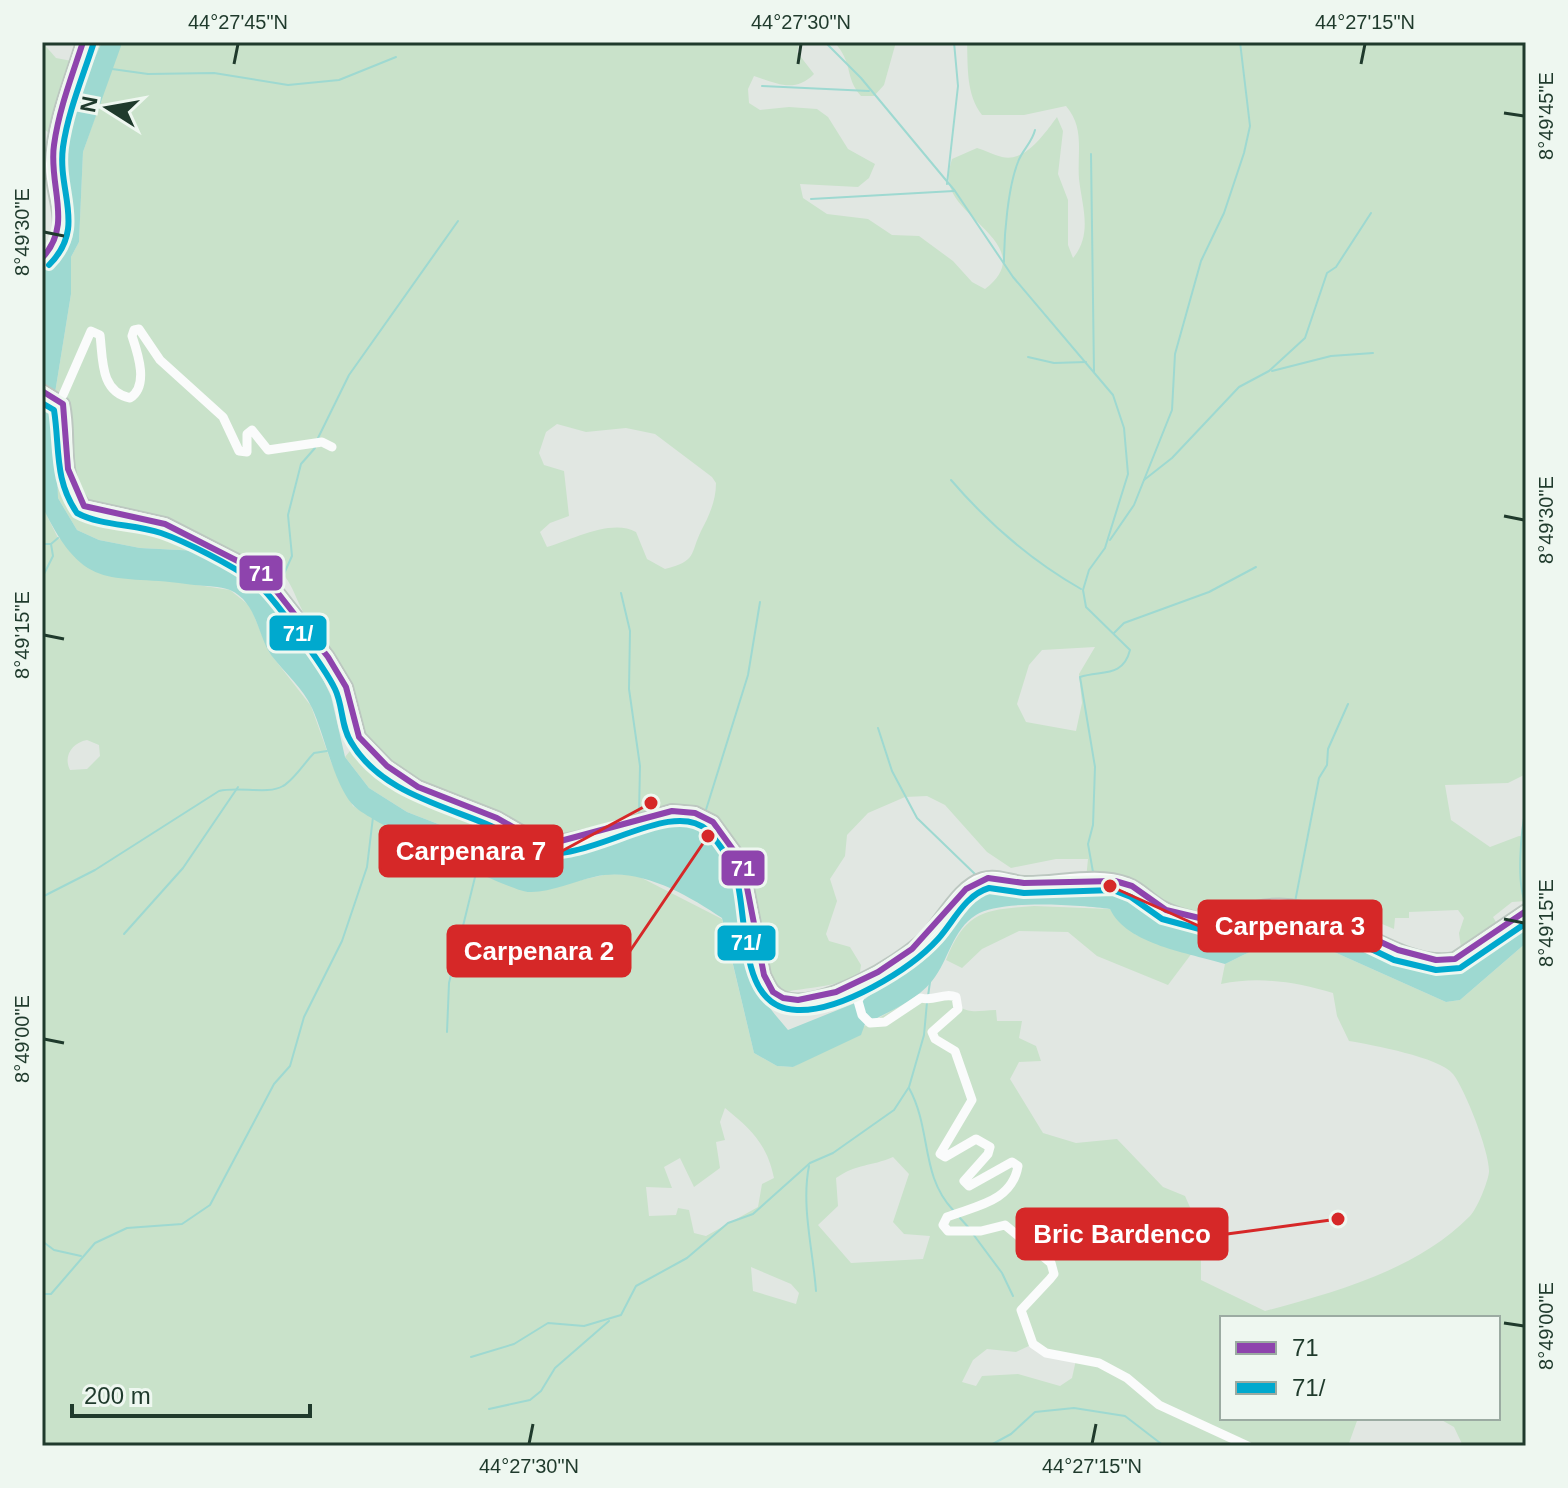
<svg xmlns="http://www.w3.org/2000/svg" width="1568" height="1488" font-family="Helvetica,sans-serif">
<style>
.green{fill:#c9e2ca;fill-rule:evenodd}
.water{fill:#9ed9d1}
.lines{fill:none;stroke-linecap:round;stroke-linejoin:round}
.stream{stroke:#9ed9d1;stroke-width:2}
.secondary-casing{stroke:#bcc7c0;stroke-width:16}
.street{stroke:#fafbfb;stroke-width:9}
.secondary{stroke:#fafbfb;stroke-width:12}
.bus-1-casing{stroke:#eef7f0;stroke-width:12}
.bus-2-casing{stroke:#eef7f0;stroke-width:12}
.bus-1{stroke:#8e44ad;stroke-width:6}
.bus-2{stroke:#00a9ce;stroke-width:6}
.ticks{fill:none;stroke:#1f3a2c;stroke-width:3}
.leader{fill:none;stroke:#d62828;stroke-width:3}
.callout-dot{fill:#d62828;stroke:#eef7f0;stroke-width:3}
.callout{fill:#d62828;stroke:#d62828;stroke-width:3}
.callout-label{font-size:26px;text-anchor:middle;font-weight:bold;fill:#fff}
.line-badge{stroke:#eef7f0;stroke-width:3}
.badge-label{font-size:22px;text-anchor:middle;font-weight:bold;fill:#fff}
.neatline{fill:none;stroke:#1f3a2c;stroke-width:3}
.ticks-label{font-size:20px;text-anchor:middle;fill:#1f3a2c}
</style>
<rect width="100%" height="100%" fill="#e1e7e2"/>
<!-- green -->
<g class="green">
<polygon points="42,42 56,58 77,62 83,42 102,42 72,108 63,141 55,139 42,127"/>
<path d="M121,42H800L797,52L814,74C795,93 778,84 754,76L748,89L749,103L760,110L789,107L817,109L828,117L848,149L875,164L869,178L858,187L800,184L803,198L827,214L868,219L892,235L919,236L953,261L972,282L985,289C1036,250 963,222 951,189C947,179 949,169 952,159L977,148C985,150 993,155 1002,157C1025,163 1045,133 1057,117L1063,131L1058,174L1068,200V245L1073,258C1093,234 1082,206 1079,179C1077,152 1085,128 1066,106L1024,115H982C966,94 968,68 967,42H1526V774L1508,783L1445,785L1451,820L1490,847L1519,836L1526,837V901L1512,902L1493,917L1496,922L1461,948L1459,933L1464,918L1458,910L1409,912V918H1395L1394,929L1375,921L1371,927L1304,902L1283,901L1217,916L1197,913L1165,903L1135,882L1086,879L1088,859H1056L1011,868L987,852L945,805L927,796L905,797L868,813L847,835L845,856L830,879L837,901L826,934L829,941L850,947L861,965L860,972C831,993 795,984 764,999L734,870L657,821L550,852L508,851L407,812L369,788L345,757L364,734C355,687 333,656 307,618C293,598 291,567 262,563L257,577L199,551L140,548L99,540L77,530L58,498L55,393L71,294V257L79,242L83,152ZM557,424L586,432L626,428L655,434L712,477L716,483C716,501 709,516 701,531C690,554 697,561 665,569L647,559L636,532C612,518 571,540 547,547L540,532L550,523L569,516L564,471L544,465L539,453L546,432ZM1095,647L1079,674L1082,703L1076,731L1026,722L1017,704L1029,665L1042,650Z"/>
<path d="M834,42H896L884,85L874,96H861C844,77 854,63 834,42Z"/>
<path d="M42,506L58,538L185,583L230,590L250,606L269,652L311,706L331,762L353,806L411,841L528,892L608,874L636,875L722,919L754,1053L777,1066L793,1067L919,995L949,994C963,1016 972,1011 996,1010L997,1021H1022L1019,1038L1036,1046L1041,1061L1019,1062L1010,1079L1043,1133L1076,1143L1117,1139L1163,1187L1185,1196L1201,1232V1280L1265,1311C1336,1292 1417,1270 1470,1216C1477,1209 1488,1182 1489,1172C1490,1153 1465,1089 1453,1074C1439,1057 1372,1045 1349,1041L1337,1016L1333,993C1297,982 1259,976 1221,984L1225,964C1256,949 1279,935 1314,943L1446,1002L1460,1000L1526,943V1446H1463L1454,1427L1438,1418H1498V1318H1222V1418H1358L1348,1446H42ZM87,740L99,745L100,756L87,769L70,770C63,756 72,743 87,740ZM725,1108C751,1129 767,1144 774,1178L762,1184L758,1207L706,1236L694,1233L689,1210L678,1208L676,1215L649,1216L646,1187L672,1188L664,1167L680,1158L694,1187L720,1168L716,1142L725,1140L720,1122ZM893,1157L909,1174L893,1222L904,1234L930,1236L923,1259L851,1263L818,1225L838,1206L836,1178C858,1163 870,1167 893,1157ZM751,1267L791,1284L799,1293L796,1304L753,1291ZM1033,1344L1076,1360L1072,1378L1060,1386L1018,1374L982,1376L976,1386L962,1382L973,1360L987,1349L1016,1352Z"/>
<path d="M1034,906L1110,909L1136,935L1192,953L1168,985L1097,956L1068,932L1019,931L982,949L962,968L946,960C966,910 985,910 1034,906Z"/>
</g>
<!-- water -->
<path class="water" d="M102,42H121V46L83,152L79,242L71,257V294L55,393L58,498L77,530L99,540L140,548L199,551L257,577L282,619L309,650L331,696L345,757L369,788L407,812L508,851L550,852L656,821C740,820 743,908 757,970C759,979 760,992 765,1000C770,1010 780,1020 788,1030L865,999L926,952L971,890L982,883H998L1023,891L1117,887L1140,895L1159,915L1207,927L1220,928L1268,912H1303L1444,965L1526,917V943L1460,1000L1446,1002L1314,943C1279,935 1256,949 1225,964C1190,953 1127,945 1110,909C1081,905 1000,899 976,915C952,930 949,960 932,981C915,1002 888,1012 865,1024L861,1035L793,1067L777,1066L754,1053L722,918C686,894 638,866 594,877C575,881 549,893 529,892C508,891 373,823 355,807C335,789 324,733 312,708C303,688 284,672 271,655C257,634 257,602 230,590C220,586 205,586 194,585C110,572 86,597 42,506L43,269L66,237L60,155L72,108Z"/>
<g class="lines">
<!-- stream -->
<g class="stream">
<path d="M825,42L861,78L955,191L1013,277L1113,395L1124,428L1128,474L1105,548L1089,570L1083,590L1086,607L1130,650C1123,678 1101,670 1080,677L1095,767L1093,825L1088,844L1093,872"/>
<polyline points="112,69 148,74 214,73 288,85 339,80 396,57"/>
<polyline points="762,86 869,91"/>
<polyline points="1091,154 1094,372"/>
<polyline points="947,184 958,86 954,42"/>
<polyline points="811,199 954,191"/>
<path d="M1004,262C1004,235 1008,187 1018,162C1022,150 1032,143 1035,130"/>
<polyline points="1028,357 1054,363 1086,362"/>
<polyline points="1272,371 1331,356 1373,353"/>
<polyline points="318,438 349,375 458,221"/>
<path d="M951,480C989,524 1030,560 1081,589"/>
<polyline points="1144,480 1172,458 1239,387 1269,371 1305,338 1327,273 1336,267 1371,213"/>
<polyline points="1110,540 1134,505 1172,410 1175,354 1201,261 1224,213 1244,153 1250,126 1240,42"/>
<polyline points="42,544 51,544 58,538"/>
<polyline points="42,578 53,556 51,544"/>
<polyline points="278,587 292,556 288,515 301,464 315,448"/>
<polyline points="621,593 630,631 629,689 640,766 639,814"/>
<polyline points="1114,633 1124,623 1209,592 1256,567"/>
<polyline points="878,728 892,771 917,818 977,876"/>
<path d="M1526,809C1521,829 1516,886 1526,903"/>
<polyline points="705,813 748,675 760,602"/>
<path d="M42,897L95,870L219,791C239,786 268,795 283,786C294,780 305,762 314,753L327,751"/>
<polyline points="1295,902 1319,778 1327,765 1328,749 1348,704"/>
<polyline points="124,934 183,868 238,787"/>
<polyline points="928,996 930,982"/>
<polyline points="447,1032 449,983 477,869"/>
<path d="M909,1088C932,1130 920,1175 953,1210"/>
<path d="M809,1166C801,1206 813,1250 816,1291"/>
<polyline points="960,1218 969,1228"/>
<polyline points="973,1234 1002,1273 1013,1296"/>
<polyline points="42,1241 54,1250 81,1256"/>
<polyline points="42,1294 51,1294 95,1243 127,1228 182,1224 210,1205 274,1084 290,1066 304,1017 342,941 367,867 373,817"/>
<polyline points="471,1357 514,1344 548,1323 584,1326 621,1315 636,1286 687,1258 728,1223 753,1214 810,1163 833,1153 894,1110 909,1087 924,1035 927,1002"/>
<polyline points="489,1409 530,1400 541,1391 555,1368 609,1321"/>
<polyline points="989,1446 1011,1434 1035,1412 1074,1408 1125,1416 1164,1446"/>
</g>
<defs>
<g id="secondary">
<path d="M42,258C76,231 51,199 52,164C53,123 71,82 83,42"/>
<path d="M42,391L63,404C71,441 58,473 84,506L165,524L263,574L328,657L346,687L359,737L387,766L418,787L497,818L537,841L553,843L597,834L672,811L695,813L713,822L742,862L764,975C769,985 772,994 783,998C818,1012 899,963 924,939C942,922 958,886 983,879C997,875 1010,882 1024,883C1056,884 1097,872 1127,884C1141,889 1148,900 1161,907C1173,914 1194,919 1208,921C1220,923 1226,917 1236,914C1257,906 1281,903 1302,908C1350,919 1406,969 1455,959L1526,911"/>
</g>
</defs>
<!-- secondary casing -->
<use href="#secondary" class="secondary-casing"/>
<!-- street -->
<g class="street">
<path d="M63,395L91,331L100,335C103,359 100,392 130,398C149,386 138,354 132,336L134,330L139,329L160,360L223,417L239,451L247,452V434L252,430L268,450L322,442L332,447"/>
<path d="M906,959L861,995L858,1001L862,1015L870,1023L885,1022L921,998C934,1002 944,992 956,997L958,1009L932,1032L935,1039L955,1051L972,1100L940,1154L945,1157L976,1139L990,1147L988,1154L964,1181L969,1186L1012,1162L1018,1166C1012,1202 975,1206 947,1217L943,1225L948,1231H981L1005,1225L1051,1263L1054,1274L1050,1279L1021,1310L1033,1344L1046,1353L1099,1363L1127,1378L1159,1405L1248,1446"/>
</g>
<!-- secondary -->
<use href="#secondary" class="secondary"/>
<defs>
<g id="bus-1">
<path d="M42,258C74,225 48,185 54,145C59,109 72,76 83,42"/>
<polyline points="42,391 63,404 68,469 84,506 165,524 263,574 328,657 346,687 359,737 387,766 418,787 497,818 537,841 553,843 672,811 695,813 713,822 742,862 764,975 773,992 783,998 798,1000 836,992 878,972 912,949 966,889 988,878 1024,883 1115,881 1132,886 1166,910 1212,921 1261,907 1294,906 1320,914 1398,950 1436,960 1455,959 1526,911"/>
</g>
<g id="bus-2">
<path d="M49,265C87,227 57,193 63,147C68,112 82,79 93,45"/>
<path d="M42,403L54,410C60,448 54,480 77,513C101,526 134,524 161,533C187,542 231,565 254,581C270,591 326,670 335,689C343,705 341,727 351,742C380,792 443,805 491,826C504,832 516,841 529,848C577,874 668,795 707,830C715,838 727,855 732,865C751,906 733,1009 797,1010C840,1012 910,970 938,939C954,921 965,895 989,888L1024,893L1113,890L1131,897L1162,919L1207,931L1222,930L1262,917L1293,916L1317,923L1394,960L1436,970L1460,968L1526,923"/>
</g>
</defs>
<!-- bus-1 casing -->
<use href="#bus-1" class="bus-1-casing"/>
<!-- bus-2 casing -->
<use href="#bus-2" class="bus-2-casing"/>
<!-- bus-1 -->
<use href="#bus-1" class="bus-1"/>
<!-- bus-2 -->
<use href="#bus-2" class="bus-2"/>
</g>
<!-- ticks -->
<path class="ticks" d="M234,64L238,44M798,64L801,44M1361,64L1365,44M1504,113L1524,116M44,232L64,236M1504,516L1524,520M44,635L64,639M1504,919L1524,923M44,1039L64,1043M1504,1323L1524,1326M529,1444L533,1424M1092,1444L1096,1424"/>
<!-- callouts -->
<path class="leader" d="M651 803L562 851M1110 886L1199 926M708 836L630 951M1338 1219L1227 1234"/>
<g class="callout-dot">
<circle cx="651" cy="803" r="8"/>
<circle cx="1110" cy="886" r="8"/>
<circle cx="708" cy="836" r="8"/>
<circle cx="1338" cy="1219" r="8"/>
</g>
<g class="callout">
<rect x="380" y="826" width="182" height="50" rx="8"/>
<rect x="1199" y="901" width="182" height="50" rx="8"/>
<rect x="448" y="926" width="182" height="50" rx="8"/>
<rect x="1017" y="1209" width="210" height="50" rx="8"/>
</g>
<g class="callout-label">
<text x="471" y="860">Carpenara 7</text>
<text x="1290" y="935">Carpenara 3</text>
<text x="539" y="960">Carpenara 2</text>
<text x="1122" y="1243">Bric Bardenco</text>
</g>
<g class="line-badge">
<rect x="238" y="554" width="46" height="38" rx="8" fill="#8e44ad"/>
<rect x="268" y="614" width="60" height="38" rx="8" fill="#00a9ce"/>
<rect x="720" y="849" width="46" height="38" rx="8" fill="#8e44ad"/>
<rect x="716" y="924" width="61" height="38" rx="8" fill="#00a9ce"/>
</g>
<g class="badge-label">
<text x="261" y="581">71</text>
<text x="298" y="641">71/</text>
<text x="743" y="876">71</text>
<text x="746" y="950">71/</text>
</g>
<!-- border -->
<rect width="1568" height="1488" fill="none" stroke="#eef7f0" stroke-width="88"/>
<!-- legend -->
<rect x="1220" y="1316" width="280" height="104" fill="#eef7f0" stroke="#9baba2" stroke-width="2"/>
<rect x="1236" y="1342" width="40" height="12" fill="#8e44ad" stroke="#9baba2" stroke-width="2"/>
<text x="1292" y="1356" font-size="24" fill="#1f3a2c">71</text>
<rect x="1236" y="1382" width="40" height="12" fill="#00a9ce" stroke="#9baba2" stroke-width="2"/>
<text x="1292" y="1396" font-size="24" fill="#1f3a2c">71/</text>
<!-- north arrow -->
<g transform="translate(108 108) rotate(281)" stroke="#eef7f0" stroke-width="6" paint-order="stroke">
<path d="M0-6L14 30L0 20L-14 30Z" fill="#1f3a2c"/>
<text y="-12" font-size="22" font-weight="bold" text-anchor="middle" fill="#1f3a2c">N</text>
</g>
<!-- scale -->
<path d="M72 1404v12h238v-12" fill="none" stroke="#1f3a2c" stroke-width="4"/>
<text x="84" y="1404" font-size="24" fill="#1f3a2c" stroke="#eef7f0" stroke-width="6" paint-order="stroke">200 m</text>
<rect x="44" y="44" width="1480" height="1400" class="neatline"/>
<g class="ticks-label">
<text x="238" y="29">44°27'45"N</text>
<text x="801" y="29">44°27'30"N</text>
<text x="1365" y="29">44°27'15"N</text>
<text transform="translate(1546 116) rotate(-90)" y="7">8°49'45"E</text>
<text transform="translate(22 232) rotate(-90)" y="7">8°49'30"E</text>
<text transform="translate(1546 520) rotate(-90)" y="7">8°49'30"E</text>
<text transform="translate(22 635) rotate(-90)" y="7">8°49'15"E</text>
<text transform="translate(1546 923) rotate(-90)" y="7">8°49'15"E</text>
<text transform="translate(22 1039) rotate(-90)" y="7">8°49'00"E</text>
<text transform="translate(1546 1326) rotate(-90)" y="7">8°49'00"E</text>
<text x="529" y="1473">44°27'30"N</text>
<text x="1092" y="1473">44°27'15"N</text>
</g>
</svg>
